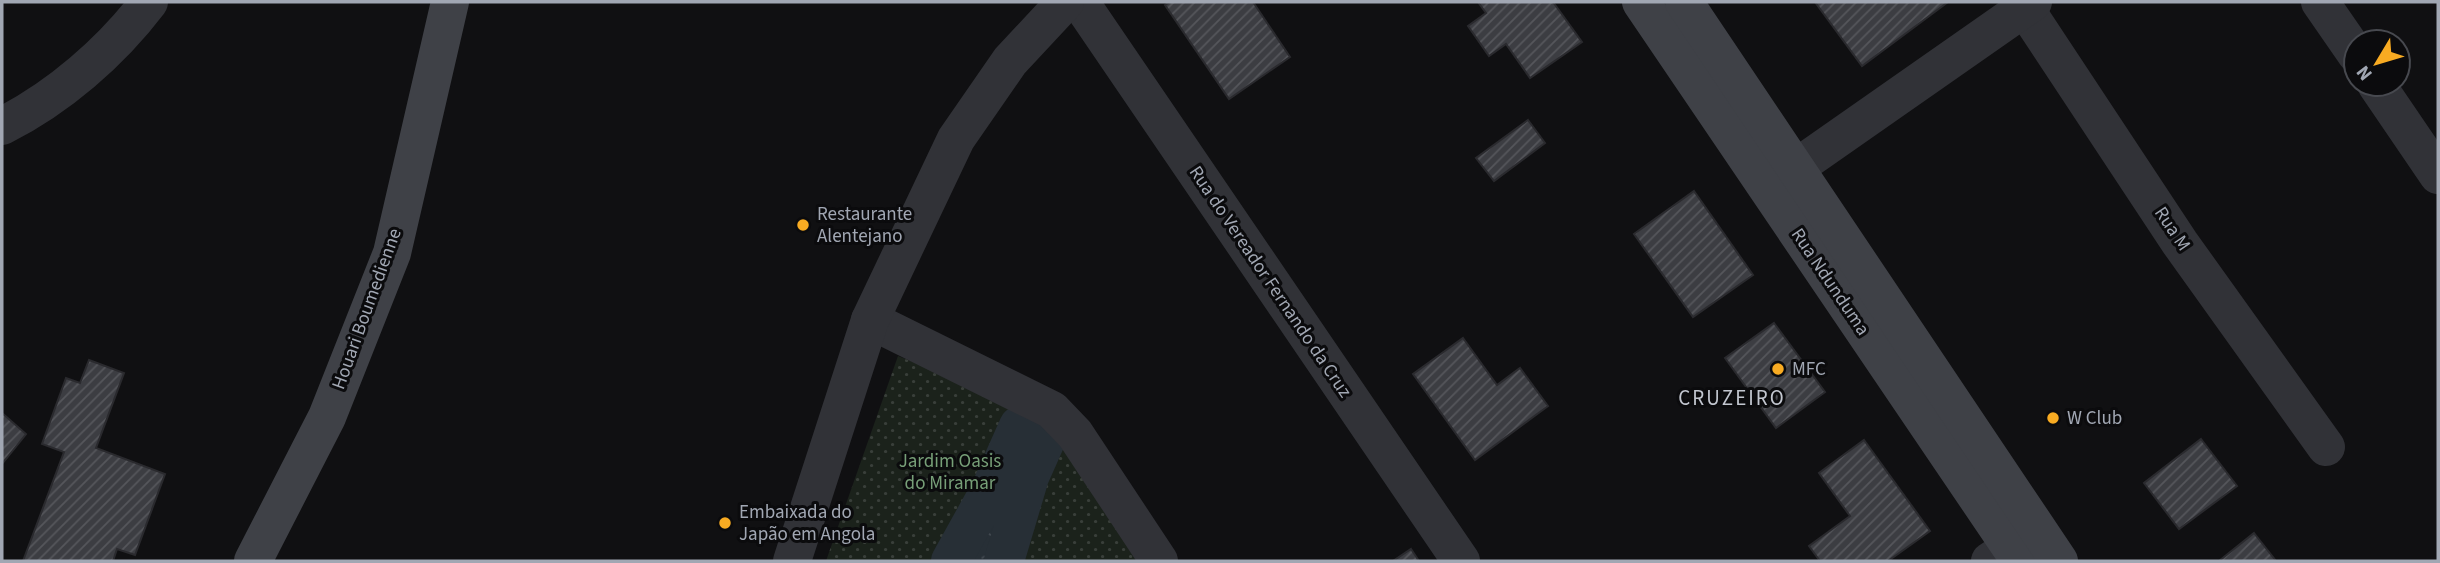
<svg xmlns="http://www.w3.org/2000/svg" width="2440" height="563" font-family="'Source Sans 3',sans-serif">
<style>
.park{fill:url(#park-dots)}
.water{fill:url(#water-ripples)}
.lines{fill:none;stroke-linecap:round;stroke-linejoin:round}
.stream{stroke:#272f36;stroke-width:10}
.canal{stroke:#272f36;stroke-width:40}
.building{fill:url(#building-hatch);stroke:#2a2a2e;stroke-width:2}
.street{stroke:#313237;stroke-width:38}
.secondary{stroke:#3f4147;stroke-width:38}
.poi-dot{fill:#f8ab22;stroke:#0b0b0d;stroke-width:2.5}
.labels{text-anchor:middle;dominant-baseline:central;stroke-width:6;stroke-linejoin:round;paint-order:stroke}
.poi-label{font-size:19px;fill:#a1a7b3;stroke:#0b0b0d;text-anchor:start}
.street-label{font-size:19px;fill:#a1a7b3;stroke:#0b0b0d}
.park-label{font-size:19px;fill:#779f78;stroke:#0b0b0d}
.neighbourhood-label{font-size:21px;letter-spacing:2px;fill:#c2c6cf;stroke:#0b0b0d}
</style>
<defs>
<pattern id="park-dots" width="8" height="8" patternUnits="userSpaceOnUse" patternTransform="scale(1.75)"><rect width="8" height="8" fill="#1b221b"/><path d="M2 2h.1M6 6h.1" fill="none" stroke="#393f3a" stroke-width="1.8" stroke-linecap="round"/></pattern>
<pattern id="water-ripples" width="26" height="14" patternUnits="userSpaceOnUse" patternTransform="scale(1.75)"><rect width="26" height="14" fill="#272f36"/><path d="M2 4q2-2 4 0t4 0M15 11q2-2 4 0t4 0" fill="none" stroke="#434a51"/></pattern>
<pattern id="building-hatch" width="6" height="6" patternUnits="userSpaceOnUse" patternTransform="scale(1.75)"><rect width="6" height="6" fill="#3c3d42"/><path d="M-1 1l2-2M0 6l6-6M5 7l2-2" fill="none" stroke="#55565b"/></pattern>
</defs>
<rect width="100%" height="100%" fill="#101012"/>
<!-- park -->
<polygon class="park" points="898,356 983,389 1065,440 1142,561 826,561"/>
<!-- water -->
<polygon class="water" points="1019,426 1045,441 1029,477 1004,561 951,561 992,489"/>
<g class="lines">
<!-- stream -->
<polyline class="stream" points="956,561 964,520"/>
<!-- canal -->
<polyline class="canal" points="951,561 991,489 1019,426 1045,441 1029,477 1004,561"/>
</g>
<!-- building -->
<g class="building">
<polygon points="1170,2 1253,2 1290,57 1229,99 1165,5"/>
<polygon points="1478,2 1553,2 1582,42 1530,78 1506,44 1489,56 1468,26 1486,13"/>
<polygon points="1815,2 1948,2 1862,66"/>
<polygon points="1528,120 1545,143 1494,181 1476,158"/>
<polygon points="1694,191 1753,275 1693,317 1634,234"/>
<polygon points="1774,323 1825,392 1776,428 1725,358"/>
<polygon points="1463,338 1497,385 1520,368 1548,406 1475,460 1413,374"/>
<polygon points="89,360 124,373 96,448 165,474 135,555 117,549 113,561 23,561 64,452 42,444 66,378 80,383"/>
<polygon points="2,413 26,434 2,464"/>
<polygon points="2201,439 2237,486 2179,529 2144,483"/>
<polygon points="1864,440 1930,531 1888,561 1820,561 1809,546 1850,516 1819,473"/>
<polygon points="2254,533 2276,561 2219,561"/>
<polygon points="1411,549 1419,561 1393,561"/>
</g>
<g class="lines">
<!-- street -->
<g class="street">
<polyline points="1080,2 1461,561"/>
<polyline points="2320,2 2356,54"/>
<polyline points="2024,7 2180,243 2326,447"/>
<polyline points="2376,84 2438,175"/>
<path d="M2,126C58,98 111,52 149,2"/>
<polyline points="1797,167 2033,2"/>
<polyline points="870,320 1052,410 1075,434 1159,561"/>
<polyline points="792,561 870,320 956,139 1010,61 1065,2"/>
<polyline points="1990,561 2011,547"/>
</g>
<!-- secondary -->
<g class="secondary">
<polyline points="1641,2 2020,561"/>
<polyline points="1684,2 2059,561"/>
<polyline points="253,561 327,417 392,253 450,2"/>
</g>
</g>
<!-- markers -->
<g class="poi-dot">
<circle cx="803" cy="225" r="7"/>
<circle cx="1778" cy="369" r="7"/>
<circle cx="2053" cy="418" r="7"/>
<circle cx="725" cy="523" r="7"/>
</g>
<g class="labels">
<!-- poi labels -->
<g class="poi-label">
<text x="817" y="214">Restaurante<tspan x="817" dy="22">Alentejano</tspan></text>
<text x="1792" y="369">MFC</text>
<text x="2067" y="418">W Club</text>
<text x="739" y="512">Embaixada do<tspan x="739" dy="22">Japão em Angola</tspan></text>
</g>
<!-- street labels -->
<g class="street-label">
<text transform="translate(2172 229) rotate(56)">Rua M</text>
<text transform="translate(1270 282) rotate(56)">Rua do Vereador Fernando da Cruz</text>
<text transform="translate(1830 282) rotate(56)">Rua Ndunduma</text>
<text transform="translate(367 309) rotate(-70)">Houari Boumedienne</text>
</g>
<!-- park labels -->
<g class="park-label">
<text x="950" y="461">Jardim Oasis<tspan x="950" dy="22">do Miramar</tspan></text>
</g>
<!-- neighbourhood labels -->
<g class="neighbourhood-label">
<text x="1732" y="398">CRUZEIRO</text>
</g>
</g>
<!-- border -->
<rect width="2440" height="563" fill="none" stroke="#a1a7b3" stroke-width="7"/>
<!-- north arrow -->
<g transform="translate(2377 63) rotate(232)"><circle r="33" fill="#0b0b0d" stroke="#47494f" stroke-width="2"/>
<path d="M0-5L12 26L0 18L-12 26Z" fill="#f8ab22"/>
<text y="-10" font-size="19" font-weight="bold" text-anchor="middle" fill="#a1a7b3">N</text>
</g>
</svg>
